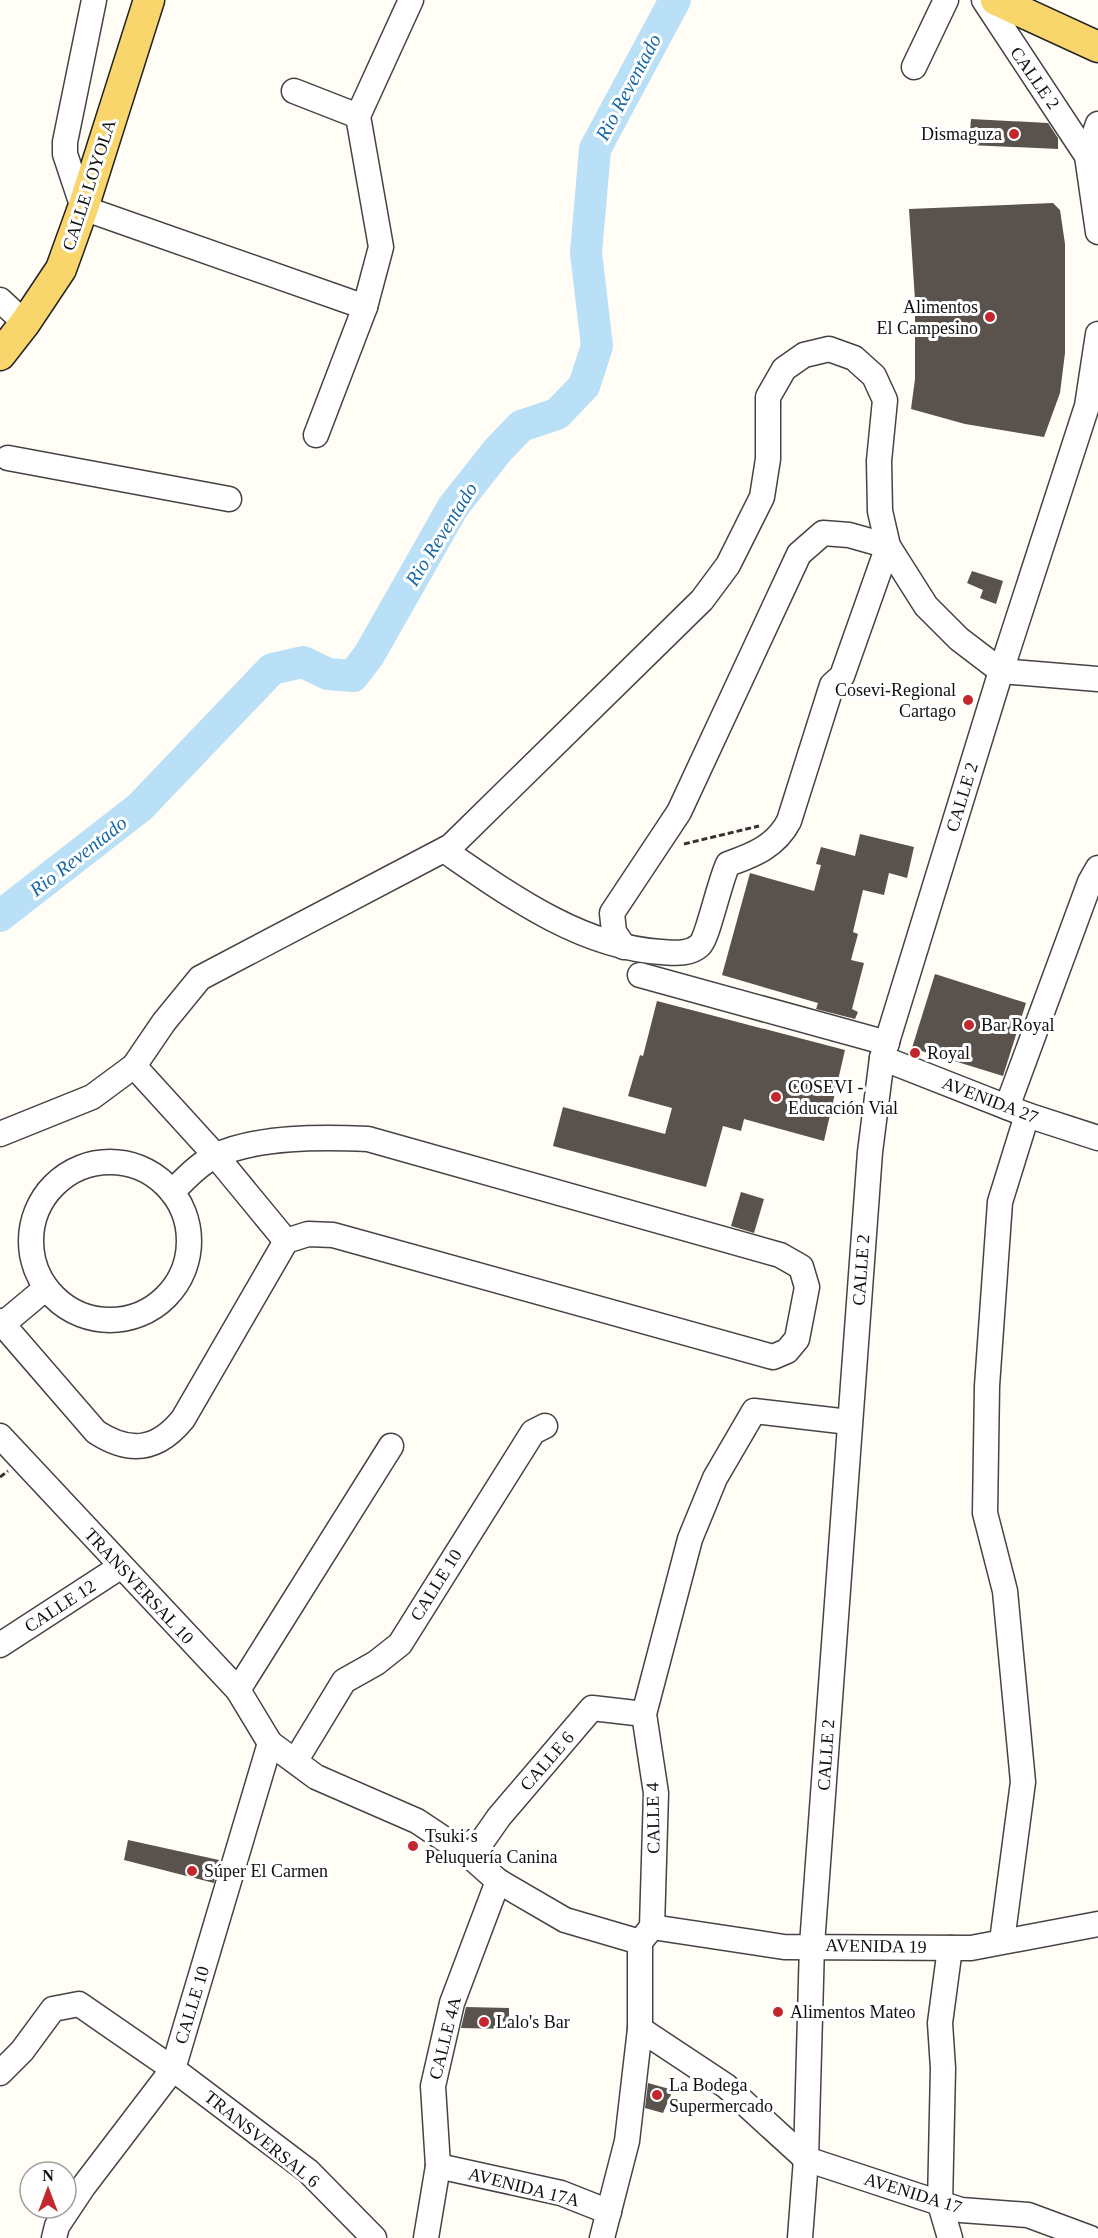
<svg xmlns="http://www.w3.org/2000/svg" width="1098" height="2238" font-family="'Times New Roman',serif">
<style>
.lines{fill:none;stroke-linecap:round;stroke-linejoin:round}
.river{stroke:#b9e0f7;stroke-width:32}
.building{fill:#5a524d}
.minor-casing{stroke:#444;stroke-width:27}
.major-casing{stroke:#222;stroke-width:33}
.path{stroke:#333;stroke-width:3;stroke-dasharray:6 3;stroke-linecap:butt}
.minor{stroke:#fff;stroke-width:24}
.major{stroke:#f9d66b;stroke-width:30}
.poi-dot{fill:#c4262e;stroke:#fff;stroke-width:2}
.labels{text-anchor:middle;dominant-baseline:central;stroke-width:6;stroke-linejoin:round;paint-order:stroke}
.street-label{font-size:18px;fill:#111;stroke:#fff}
.poi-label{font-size:18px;fill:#111;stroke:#fff;text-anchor:start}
.water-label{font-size:20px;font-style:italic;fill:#1768a6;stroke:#fff}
</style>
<rect width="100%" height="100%" fill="#fffdf5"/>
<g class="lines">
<!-- river -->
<polyline class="river" points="0,916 140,807 272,669 303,662 328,674 353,676 369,655 453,507 498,450 521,426 557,414 584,386 597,346 586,253 595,149 675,0"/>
</g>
<!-- building -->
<g class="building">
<polygon points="971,119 1048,123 1058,138 1058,149 969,145"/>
<polygon points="1053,203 1060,210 1065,244 1065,353 1060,393 1044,437 965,424 911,409 915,379 915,300 909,209"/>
<polygon points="972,571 1003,581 996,604 980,598 983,590 967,583"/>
<polygon points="860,834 914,847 907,878 889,873 884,895 863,890 853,932 858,934 851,960 864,963 852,1009 858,1012 855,1019 816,1009 818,1003 722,975 750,873 814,891 821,865 816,864 821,847 855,856"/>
<polygon points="935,974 1026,1003 1003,1076 912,1048"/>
<polygon points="657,1001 845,1050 824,1141 744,1119 741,1131 723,1126 706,1187 553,1146 563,1107 665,1134 672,1108 628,1096 640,1055 643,1056"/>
<polygon points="741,1192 764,1199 754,1233 731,1226"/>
<polygon points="128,1840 219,1860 214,1883 124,1860"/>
<polygon points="466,2007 509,2008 509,2029 461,2028"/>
<polygon points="648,2083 673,2090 663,2113 645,2108"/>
</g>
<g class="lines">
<defs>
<g id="minor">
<polyline points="94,0 65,142 65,154 83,208 365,307"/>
<polyline points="984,0 1087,156 1098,232"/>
<polyline points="914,67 946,0"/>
<polyline points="294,91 358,116"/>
<polyline points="1087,156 1098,124"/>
<polyline points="0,300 25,323"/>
<polyline points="316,435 365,307 381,247 358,116 411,0"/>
<polyline points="8,458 229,499"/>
<path d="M444,850C508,894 580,947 661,952C675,953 689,955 700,945C707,940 720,880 728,864C754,855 776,846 789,821L832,685L842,676L888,546"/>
<polyline points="624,947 614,932 612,913 679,812 799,554 823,533 849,535 888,546"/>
<polyline points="640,975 887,1043"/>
<polyline points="882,1058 1027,1115 1098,1138"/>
<polyline points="134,1066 216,1156 286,1241"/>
<polyline points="1007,1107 1090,882 1098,868"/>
<polyline points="0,1134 92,1097 134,1066 164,1022 200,978 451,846 702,600 728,565 762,497 768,459 768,397 784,369 804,355 829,349 854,358 874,376 885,400 879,461 880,511 888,546 926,606 959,639 1001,671 1098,679"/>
<circle cx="110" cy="1241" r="79"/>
<path d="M0,1321L96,1432C130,1454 157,1451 183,1419L286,1241L308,1234L333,1235L773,1357L787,1351L797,1339L807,1287L801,1267L780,1255L368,1139C323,1137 257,1136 215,1156C199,1164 185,1179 172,1192"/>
<polyline points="3,1324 46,1288"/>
<polyline points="0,1436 238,1690 270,1743 316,1777 417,1821 471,1857 498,1881 565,1920 640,1942"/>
<polyline points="0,1645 120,1567"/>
<polyline points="238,1690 391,1446"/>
<polyline points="296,1760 344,1681 376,1663 400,1644 533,1432 545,1426"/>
<polyline points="471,1857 499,1817 592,1708 644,1714"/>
<polyline points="652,1927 784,1947 971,1948 1098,1924"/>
<polyline points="1002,1941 1023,1782 1005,1591 985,1513 987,1386 1000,1202 1027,1115"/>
<polyline points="640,2029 726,2086 806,2159 961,2210 1028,2215 1090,2238"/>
<polyline points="0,2073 22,2051 53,2009 79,2004 173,2069 308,2171 374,2238"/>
<polyline points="438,2166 561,2193 609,2212"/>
<polyline points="54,2238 57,2226 83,2187 173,2069 270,1743"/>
<polyline points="426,2238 438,2166 433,2086 452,2003 498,1881"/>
<polyline points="602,2238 627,2141 640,2029 640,1942 652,1927 656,1793 644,1714 690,1539 715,1478 754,1411 849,1422"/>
<polyline points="800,2238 806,2159 812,1945 870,1152 882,1058 1001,671 1087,406 1098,334"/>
<polyline points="950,2238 940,2204 943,2068 940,2023 950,1948"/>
</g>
<g id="major">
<polyline points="996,0 1098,47"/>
<polyline points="0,355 25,323 61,269 83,208 149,0"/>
</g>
</defs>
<!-- minor casing -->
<use href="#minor" class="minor-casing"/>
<!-- major casing -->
<use href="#major" class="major-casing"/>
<!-- path -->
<g class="path">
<polyline points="684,844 759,826"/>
<polyline points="0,1477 8,1471"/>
</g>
<!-- minor -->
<use href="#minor" class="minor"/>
<!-- major -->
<use href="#major" class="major"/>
</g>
<!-- markers -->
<g class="poi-dot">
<circle cx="1014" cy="134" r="6"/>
<circle cx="990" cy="317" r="6"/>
<circle cx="968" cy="700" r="6"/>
<circle cx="969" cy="1025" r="6"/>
<circle cx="915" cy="1053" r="6"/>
<circle cx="776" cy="1097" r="6"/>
<circle cx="413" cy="1846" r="6"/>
<circle cx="192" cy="1871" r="6"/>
<circle cx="778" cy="2012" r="6"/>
<circle cx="484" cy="2022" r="6"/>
<circle cx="657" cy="2095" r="6"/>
</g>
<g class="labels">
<!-- street labels -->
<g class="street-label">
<text transform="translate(1035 78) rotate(55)">CALLE 2</text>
<text transform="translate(89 185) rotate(-72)">CALLE LOYOLA</text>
<text transform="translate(962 797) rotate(-73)">CALLE 2</text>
<text transform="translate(990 1100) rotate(21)">AVENIDA 27</text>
<text transform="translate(861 1270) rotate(-86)">CALLE 2</text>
<text transform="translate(436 1585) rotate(-58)">CALLE 10</text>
<text transform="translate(139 1586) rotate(47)">TRANSVERSAL 10</text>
<text transform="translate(60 1606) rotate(-33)">CALLE 12</text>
<text transform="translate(826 1755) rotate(-86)">CALLE 2</text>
<text transform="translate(547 1761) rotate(-49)">CALLE 6</text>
<text transform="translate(653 1818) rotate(-91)">CALLE 4</text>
<text transform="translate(876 1946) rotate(1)">AVENIDA 19</text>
<text transform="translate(192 2005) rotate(-73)">CALLE 10</text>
<text transform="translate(445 2038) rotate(-76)">CALLE 4A</text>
<text transform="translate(262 2139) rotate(39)">TRANSVERSAL 6</text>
<text transform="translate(524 2187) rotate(14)">AVENIDA 17A</text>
<text transform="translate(913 2193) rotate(17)">AVENIDA 17</text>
</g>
<!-- poi labels -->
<g class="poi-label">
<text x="1002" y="134" text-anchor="end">Dismaguza</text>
<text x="978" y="307" text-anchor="end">Alimentos<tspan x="978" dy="21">El Campesino</tspan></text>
<text x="956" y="690" text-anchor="end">Cosevi-Regional<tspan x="956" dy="21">Cartago</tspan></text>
<text x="981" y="1025">Bar Royal</text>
<text x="927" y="1053">Royal</text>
<text x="788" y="1087">COSEVI -<tspan x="788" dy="21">Educación Vial</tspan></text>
<text x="425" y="1836">Tsuki´s<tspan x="425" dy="21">Peluquería Canina</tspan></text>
<text x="204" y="1871">Súper El Carmen</text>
<text x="790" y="2012">Alimentos Mateo</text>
<text x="496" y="2022">Lalo's Bar</text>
<text x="669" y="2085">La Bodega<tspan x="669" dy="21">Supermercado</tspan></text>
</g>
<!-- water labels -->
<g class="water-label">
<text transform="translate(628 87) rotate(-62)">Rio Reventado</text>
<text transform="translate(441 534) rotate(-58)">Rio Reventado</text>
<text transform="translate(78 856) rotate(-38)">Rio Reventado</text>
</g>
</g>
<!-- north arrow -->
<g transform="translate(48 2190)"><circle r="28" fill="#ffffff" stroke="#a0a0a0" stroke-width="1.5"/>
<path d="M0-4.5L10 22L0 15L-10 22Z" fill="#c4262e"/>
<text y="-9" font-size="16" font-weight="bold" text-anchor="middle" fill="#111111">N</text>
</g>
</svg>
